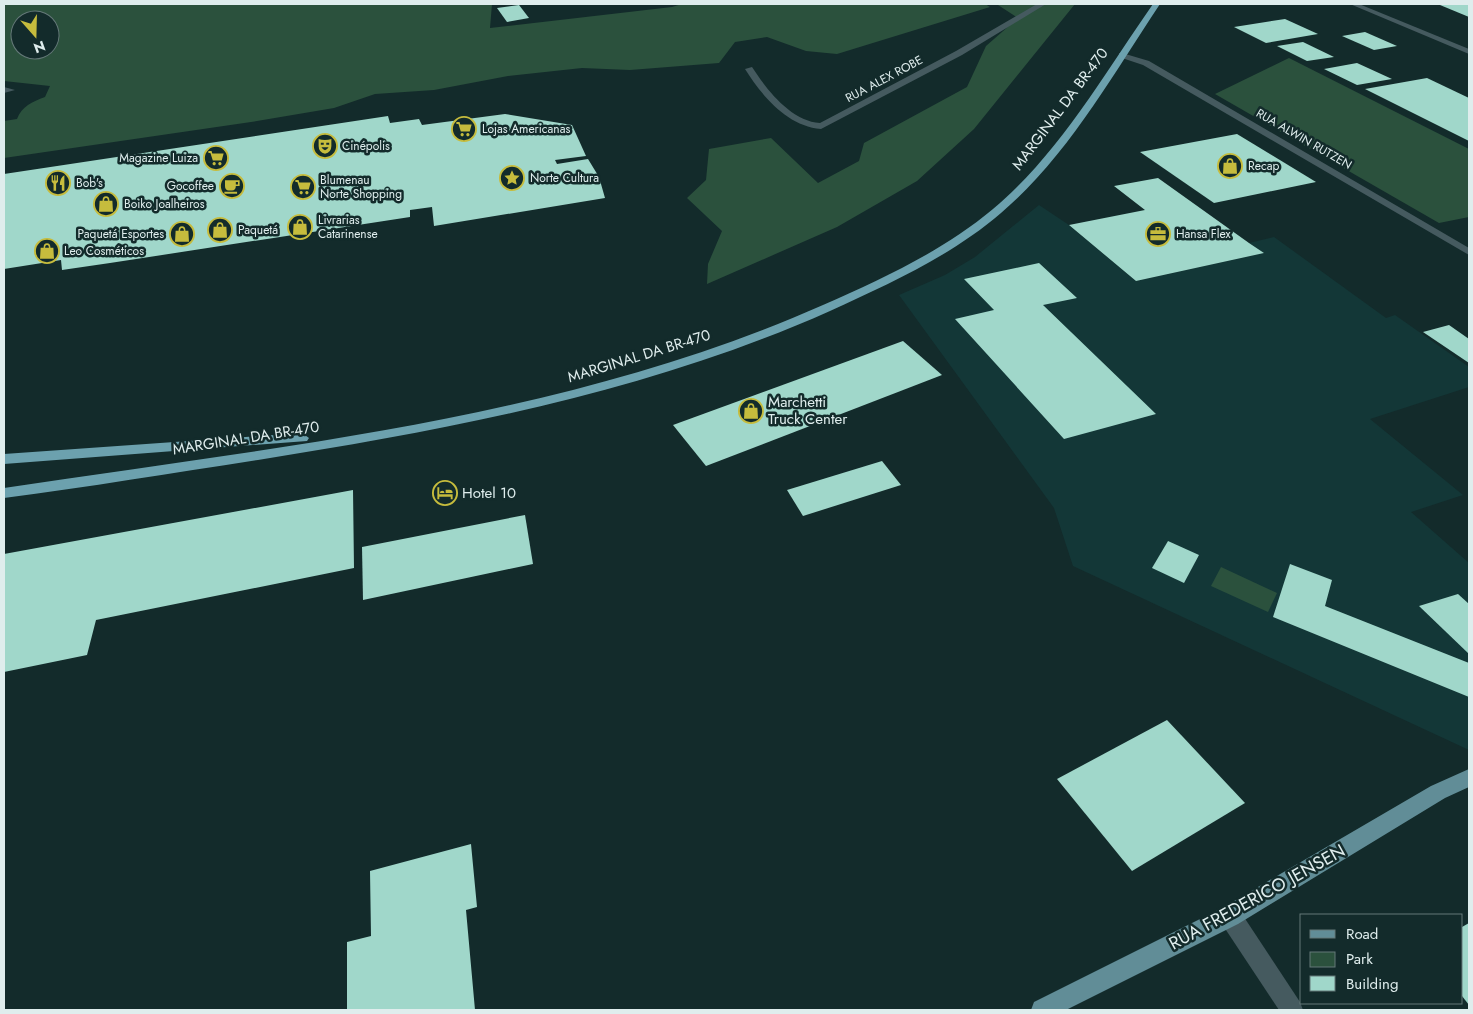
<svg xmlns="http://www.w3.org/2000/svg" width="1473" height="1014" font-family="Jost,sans-serif">
<style>
.built{fill:#133737}
.green{fill:#2b513d;fill-rule:evenodd}
.building{fill:#a0d7ca}
.lines{fill:none;stroke-linecap:round;stroke-linejoin:round}
.minor{fill:#455a5f;fill-rule:evenodd}
.major{fill:#618d97;fill-rule:evenodd}
.highway{fill:#6ca1ae;fill-rule:evenodd}
.labels{text-anchor:middle;dominant-baseline:central;stroke-width:5;stroke-linejoin:round;paint-order:stroke}
.far-street-label{font-size:12px;fill:#dfeded;stroke:#132b2b}
.far-poi-label{font-size:12px;fill:#dfeded;stroke:#132b2b;text-anchor:start}
.street-label{font-size:15px;fill:#dfeded;stroke:#132b2b}
.poi-label{font-size:15px;fill:#dfeded;stroke:#132b2b;text-anchor:start}
.near-street-label{font-size:18px;fill:#dfeded;stroke:#132b2b}
</style>
<rect width="100%" height="100%" fill="#132b2b"/>
<!-- built -->
<polygon class="built" points="1039,205 1069,225 1136,281 1263,253 1249,243 1274,237 1386,318 1395,315 1469,367 1469,387 1370,419 1463,495 1411,512 1469,563 1469,750 1073,566 1054,508 899,295 945,275 975,257"/>
<!-- green -->
<g class="green">
<path d="M4,4H492L490,28L672,7L682,4H985L990,7L837,54L806,51L767,37L735,42L719,63L630,70L582,68L508,76L434,90L375,94L334,108L251,122L4,158V121L17,119C22,106 32,102 45,97L50,86L4,81ZM20,20H50V50H20Z"/>
<polygon points="1075,4 974,129 917,181 837,227 707,284 708,264 722,231 687,198 706,180 709,149 771,138 818,183 859,161 864,143 967,87 986,46 1018,18 998,5"/>
<polygon points="1289,58 1469,149 1469,217 1439,223 1215,94"/>
<polygon points="1221,567 1277,593 1268,612 1211,586"/>
</g>
<!-- building -->
<g class="building">
<polygon points="1450,4 1469,4 1469,17 1440,5"/>
<polygon points="519,5 529,18 507,22 497,8"/>
<polygon points="1285,19 1318,34 1266,43 1234,27"/>
<polygon points="1365,32 1397,46 1374,50 1342,36"/>
<polygon points="1303,42 1334,57 1307,61 1277,46"/>
<polygon points="1357,63 1392,79 1357,85 1324,69"/>
<polygon points="1427,78 1469,98 1469,141 1365,89"/>
<polygon points="505,114 572,125 586,156 555,160 557,164 588,159 599,177 605,198 434,226 432,207 410,210 410,217 110,263 62,270 61,260 4,269 4,174 388,116 390,123 419,119 422,125"/>
<polygon points="1237,134 1316,182 1214,203 1140,152"/>
<polygon points="1158,178 1249,243 1264,253 1136,281 1069,225 1145,210 1114,186"/>
<polygon points="1039,263 1077,298 1043,305 1156,414 1064,439 955,319 994,310 964,279"/>
<polygon points="1449,325 1469,339 1469,363 1423,332"/>
<polygon points="903,341 942,375 706,466 673,425"/>
<polygon points="882,461 901,485 803,516 787,490"/>
<polygon points="353,490 354,568 96,620 87,655 4,672 4,554"/>
<polygon points="525,515 533,564 363,600 362,547"/>
<polygon points="1168,541 1199,555 1184,583 1152,568"/>
<polygon points="1290,564 1332,580 1325,606 1469,663 1469,697 1273,617"/>
<polygon points="1458,594 1469,604 1469,654 1419,606"/>
<polygon points="1167,720 1245,803 1132,871 1057,779"/>
<polygon points="471,844 477,907 466,910 475,1010 347,1010 347,942 371,936 370,871"/>
<polygon points="1469,923 1469,1005 1462,996 1462,927"/>
</g>
<g class="lines">
<!-- minor -->
<g class="minor">
<path d="M1037,4H1046L962,55L821,129C787,126 762,96 745,69L752,67C767,90 791,121 820,123L956,51Z"/>
<polygon points="1350,4 1359,4 1469,49 1469,54"/>
<polygon points="1122,53 1149,61 1469,248 1469,255 1143,65 1119,57 1119,53"/>
<polygon points="4,87 15,90 4,93"/>
<polygon points="1230,905 1238,908 1300,1002 1303,1010 1279,1010 1222,924 1219,916 1222,908"/>
</g>
<!-- major -->
<polygon class="major" points="1469,769 1469,787 1445,798 1238,924 1066,1010 1031,1010 1034,1002 1222,908 1431,786"/>
<!-- highway -->
<g class="highway">
<path d="M1153,4H1160C1112,76 1067,157 1001,213C951,256 889,284 830,311C648,392 453,429 258,460C173,473 89,487 4,498V488C280,446 565,419 823,305C882,279 943,251 993,209C1059,154 1104,74 1153,4Z"/>
<polygon points="302,433 309,438 307,441 4,464 4,454"/>
</g>
</g>
<!-- icons -->
<defs>
<symbol id="supermarket-ring" viewBox="-11 -11 22 22"><circle r="9.5" fill="#132b2b" stroke="#c6bc3d" stroke-width="1.5"/><path d="M-6-5.5h2.5l.6 2H6L4.5 2H-2.5L-4.4-4H-6ZM-1.5 3.2a1.3 1.3 0 1 0 .1 0ZM3 3.2a1.3 1.3 0 1 0 .1 0Z" fill="#c6bc3d"/></symbol>
<symbol id="theatre-ring" viewBox="-11 -11 22 22"><circle r="9.5" fill="#132b2b" stroke="#c6bc3d" stroke-width="1.5"/><path d="M-5-5.5Q0-4 5-5.5V0Q5 5 0 6Q-5 5-5 0ZM-3.3-2.5H-1v1.5H-3.3ZM1-2.5H3.3v1.5H1ZM-2.8 1Q0 5.5 2.8 1Z" fill="#c6bc3d"/></symbol>
<symbol id="shop-ring" viewBox="-11 -11 22 22"><circle r="9.5" fill="#132b2b" stroke="#c6bc3d" stroke-width="1.5"/><path d="M-5-2.5h2.3a2.7 3.5 0 0 1 5.4 0H5L5.5 6h-11ZM-1.5-2.5h3a1.5 2.3 0 0 0-3 0Z" fill="#c6bc3d"/></symbol>
<symbol id="sight-ring" viewBox="-11 -11 22 22"><circle r="9.5" fill="#132b2b" stroke="#c6bc3d" stroke-width="1.5"/><path d="M0-6L1.8-2.2L6-1.7L2.9 1.2L3.7 5.4L0 3.3L-3.7 5.4L-2.9 1.2L-6-1.7L-1.8-2.2Z" fill="#c6bc3d"/></symbol>
<symbol id="restaurant-ring" viewBox="-11 -11 22 22"><circle r="9.5" fill="#132b2b" stroke="#c6bc3d" stroke-width="1.5"/><path d="M-5-6h1v4h1v-4h1v4h1v-4h1v5L-1.5 .5V6h-2V.5L-5-1ZM5-6V6H3V1.5H1.5Q1.5-4 5-6Z" fill="#c6bc3d"/></symbol>
<symbol id="cafe-ring" viewBox="-11 -11 22 22"><circle r="9.5" fill="#132b2b" stroke="#c6bc3d" stroke-width="1.5"/><path d="M-5.5-4.5H6V0H3Q3 3.5 0 3.5H-2.5Q-5.5 3.5-5.5 0ZM3-3.2v2h1.7v-2ZM-6 4.5H4V6H-6Z" fill="#c6bc3d"/></symbol>
<symbol id="office-ring" viewBox="-11 -11 22 22"><circle r="9.5" fill="#132b2b" stroke="#c6bc3d" stroke-width="1.5"/><path d="M-6-3h4V-5.5h4V-3h4V5H-6ZM-1-4.5V-3h2v-1.5ZM-6 0V1H6V0Z" fill="#c6bc3d"/></symbol>
<symbol id="hotel-ring" viewBox="-11 -11 22 22"><circle r="9.5" fill="#132b2b" stroke="#c6bc3d" stroke-width="1.5"/><path d="M-6-4.5h1.5V1H6V5H4.5V3h-9V5H-6ZM-4 0a1.8 1.8 0 1 1 3.6 0ZM.5 0V-2.5h3Q6-2.5 6 0Z" fill="#c6bc3d"/></symbol>
</defs>
<g fill-rule="evenodd">
<use href="#supermarket-ring" x="450" y="115" width="28" height="28"/>
<use href="#theatre-ring" x="311" y="132" width="28" height="28"/>
<use href="#supermarket-ring" x="202" y="144" width="28" height="28"/>
<use href="#shop-ring" x="1216" y="152" width="28" height="28"/>
<use href="#sight-ring" x="498" y="164" width="28" height="28"/>
<use href="#restaurant-ring" x="44" y="169" width="28" height="28"/>
<use href="#cafe-ring" x="218" y="172" width="28" height="28"/>
<use href="#supermarket-ring" x="289" y="173" width="28" height="28"/>
<use href="#shop-ring" x="92" y="190" width="28" height="28"/>
<use href="#shop-ring" x="286" y="213" width="28" height="28"/>
<use href="#shop-ring" x="206" y="216" width="28" height="28"/>
<use href="#shop-ring" x="168" y="220" width="28" height="28"/>
<use href="#office-ring" x="1144" y="220" width="28" height="28"/>
<use href="#shop-ring" x="33" y="237" width="28" height="28"/>
<use href="#shop-ring" x="737" y="397" width="28" height="28"/>
<use href="#hotel-ring" x="431" y="479" width="28" height="28"/>
</g>
<g class="labels">
<!-- far-street labels -->
<g class="far-street-label">
<text transform="translate(884 79) rotate(-28)">RUA ALEX ROBE</text>
<text transform="translate(1304 139) rotate(30)">RUA ALWIN RUTZEN</text>
</g>
<!-- far-poi labels -->
<g class="far-poi-label">
<text x="482" y="129">Lojas Americanas</text>
<text x="342" y="146">Cinépolis</text>
<text x="198" y="158" text-anchor="end">Magazine Luiza</text>
<text x="1248" y="166">Recap</text>
<text x="530" y="178">Norte Cultura</text>
<text x="320" y="180">Blumenau<tspan x="320" dy="14">Norte Shopping</tspan></text>
<text x="76" y="183">Bob's</text>
<text x="214" y="186" text-anchor="end">Gocoffee</text>
<text x="124" y="204">Boiko Joalheiros</text>
<text x="318" y="220">Livrarias<tspan x="318" dy="14">Catarinense</tspan></text>
<text x="238" y="230">Paquetá</text>
<text x="164" y="234" text-anchor="end">Paquetá Esportes</text>
<text x="1176" y="234">Hansa Flex</text>
<text x="64" y="251">Leo Cosméticos</text>
</g>
<!-- street labels -->
<g class="street-label">
<text transform="translate(1060 109) rotate(-53)">MARGINAL DA BR-470</text>
<text transform="translate(639 356) rotate(-17)">MARGINAL DA BR-470</text>
<text transform="translate(246 438) rotate(-9)">MARGINAL DA BR-470</text>
</g>
<!-- poi labels -->
<g class="poi-label">
<text x="768" y="402">Marchetti<tspan x="768" dy="17">Truck Center</tspan></text>
<text x="462" y="493">Hotel 10</text>
</g>
<!-- near-street labels -->
<g class="near-street-label">
<text transform="translate(1257 897) rotate(-29)">RUA FREDERICO JENSEN</text>
</g>
</g>
<!-- border -->
<rect width="1473" height="1014" fill="none" stroke="#dfeded" stroke-width="10"/>
<!-- legend -->
<rect x="1300" y="914" width="162" height="90" fill="#132b2b" stroke="#657979"/>
<rect x="1310" y="930" width="25" height="8" fill="#618d97" stroke="#657979"/>
<text x="1346" y="939" font-size="15" fill="#dfeded">Road</text>
<rect x="1310" y="952" width="25" height="15" fill="#2b513d" stroke="#657979"/>
<text x="1346" y="964" font-size="15" fill="#dfeded">Park</text>
<rect x="1310" y="976" width="25" height="15" fill="#a0d7ca" stroke="#657979"/>
<text x="1346" y="989" font-size="15" fill="#dfeded">Building</text>
<!-- north arrow -->
<g transform="translate(35 35) rotate(160)"><circle r="24" fill="#132b2b" stroke="#657979"/>
<path d="M0-4L9 19L0 12L-9 19Z" fill="#c6bc3d"/>
<text y="-8" font-size="14" font-weight="bold" text-anchor="middle" fill="#dfeded">N</text>
</g>
</svg>
